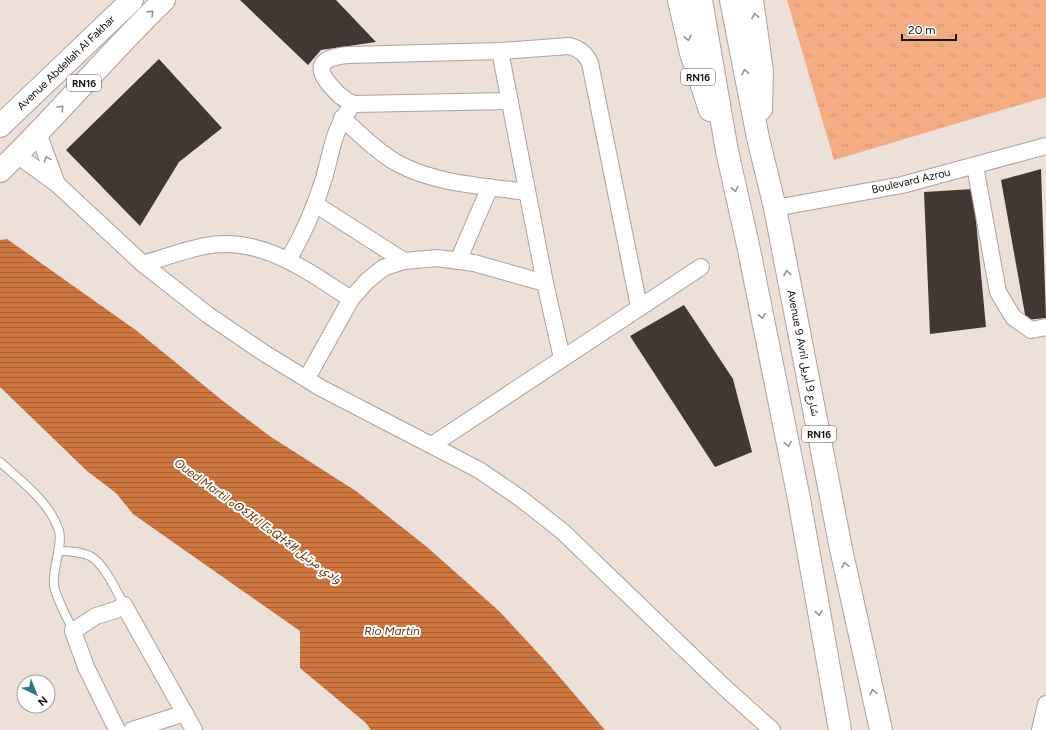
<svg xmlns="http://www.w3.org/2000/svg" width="1046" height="730" font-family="Figtree,Vazirmatn,'Noto Sans Tifinagh',sans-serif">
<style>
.grass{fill:url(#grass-tufts)}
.water{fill:url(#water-rules)}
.building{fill:#413833}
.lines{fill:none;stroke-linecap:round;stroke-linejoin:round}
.lane-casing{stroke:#aea29c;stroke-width:10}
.street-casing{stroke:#aea29c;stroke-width:18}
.primary-casing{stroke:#aea29c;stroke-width:24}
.highway-casing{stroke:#aea29c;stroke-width:24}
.lane{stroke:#fff;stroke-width:8}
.street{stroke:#fff;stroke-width:16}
.primary{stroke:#fff;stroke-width:22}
.highway{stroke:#fff;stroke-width:22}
.oneway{stroke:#979594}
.labels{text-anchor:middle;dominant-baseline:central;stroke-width:4;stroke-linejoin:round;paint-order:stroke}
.shield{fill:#fff;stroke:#5d5a58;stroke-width:1}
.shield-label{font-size:10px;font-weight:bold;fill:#171311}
.street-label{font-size:11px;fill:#171311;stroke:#fff}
.water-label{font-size:12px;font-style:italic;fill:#6f360d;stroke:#fff}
</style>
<defs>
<pattern id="grass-tufts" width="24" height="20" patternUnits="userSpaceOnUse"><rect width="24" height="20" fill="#f4ac82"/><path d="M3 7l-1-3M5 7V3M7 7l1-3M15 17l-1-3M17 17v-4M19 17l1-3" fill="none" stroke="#d0936f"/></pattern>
<pattern id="water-rules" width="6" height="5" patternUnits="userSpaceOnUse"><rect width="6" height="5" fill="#cd7640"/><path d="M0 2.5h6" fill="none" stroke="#a56034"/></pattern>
</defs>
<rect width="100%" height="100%" fill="#ece0d9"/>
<!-- grass -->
<polygon class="grass" points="787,0 1046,0 1046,97 834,160"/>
<!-- water -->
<polygon class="water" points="7,239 137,331 223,401 271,437 356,491 427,547 499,611 551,667 605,730 371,730 366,723 300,668 300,631 133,514 116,493 87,471 0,387 0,240"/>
<!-- building -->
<g class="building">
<polygon points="240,0 336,0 376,42 321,50 308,65"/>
<polygon points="159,59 222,128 179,162 140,226 66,150"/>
<polygon points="1041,169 1046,318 1026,320 1001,180"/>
<polygon points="973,189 986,327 930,334 924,192"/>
<polygon points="684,305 733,379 752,452 715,467 630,336"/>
</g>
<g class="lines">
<defs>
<g id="lane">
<path d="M0,462C21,481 50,502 59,531C63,544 52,569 54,585C55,596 68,619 73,631"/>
<path d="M59,551C69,551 81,552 90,556C104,563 117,592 124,605"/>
</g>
<g id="street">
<polyline points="500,51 545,283 562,358"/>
<path d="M510,101L354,104C343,100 337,93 329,84C312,63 327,57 348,55L500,51L569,46C580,49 585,53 590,63L639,307"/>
<path d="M342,118C359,133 377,152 397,163C435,184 484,186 527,192"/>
<polyline points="38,133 57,184"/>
<polyline points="17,155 57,184 143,264 208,315 264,353 321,388 479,470 520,498 562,531 724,687 772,730"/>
<polyline points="975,166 998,292 1013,317 1031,330 1046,327"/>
<polyline points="315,204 404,261"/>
<polyline points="775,208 902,185 1046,146"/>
<path d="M288,260C304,233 315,208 324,178C331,155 333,130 349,110"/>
<polyline points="458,261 490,187"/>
<path d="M143,264C163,258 184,250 205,246C261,235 307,271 351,299"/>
<polyline points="307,378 351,299 367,281 383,268 404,261 437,258 474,263 545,283"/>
<polyline points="432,445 701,267"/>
<polyline points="117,730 86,667 73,631 96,616 116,610 124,605 194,730"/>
<polyline points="132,730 185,713"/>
<polyline points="1040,730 1046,704"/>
</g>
<g id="primary">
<polyline points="0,126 132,0"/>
<path d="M0,171C57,116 107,55 164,0"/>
</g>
<g id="highway">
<polyline points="679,0 691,53 710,110"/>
<polyline points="701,0 727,151 748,245 799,499 840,730"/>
<polyline points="731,0 758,138 775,208 841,549 881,730"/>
<polyline points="752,0 762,71 761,109"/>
</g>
</defs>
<!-- lane casing -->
<use href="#lane" class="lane-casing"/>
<!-- street casing -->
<use href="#street" class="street-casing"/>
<!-- primary casing -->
<use href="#primary" class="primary-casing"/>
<!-- highway casing -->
<use href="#highway" class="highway-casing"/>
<!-- lane -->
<use href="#lane" class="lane"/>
<!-- street -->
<use href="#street" class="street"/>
<!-- primary -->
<use href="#primary" class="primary"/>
<!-- highway -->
<use href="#highway" class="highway"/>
</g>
<!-- one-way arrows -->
<defs><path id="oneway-chevron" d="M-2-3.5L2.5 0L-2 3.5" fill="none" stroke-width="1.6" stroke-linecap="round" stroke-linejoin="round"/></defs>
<g class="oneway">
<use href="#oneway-chevron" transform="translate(151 13) rotate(-44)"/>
<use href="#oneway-chevron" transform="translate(755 16) rotate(-99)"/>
<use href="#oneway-chevron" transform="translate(688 38) rotate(78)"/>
<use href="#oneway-chevron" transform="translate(745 72) rotate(-101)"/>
<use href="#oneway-chevron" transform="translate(61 108) rotate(-47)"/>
<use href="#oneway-chevron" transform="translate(47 159) rotate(-110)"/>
<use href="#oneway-chevron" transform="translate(735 189) rotate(77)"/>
<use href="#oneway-chevron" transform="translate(787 273) rotate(-101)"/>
<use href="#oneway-chevron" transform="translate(762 316) rotate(79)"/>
<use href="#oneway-chevron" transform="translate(788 444) rotate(79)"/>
<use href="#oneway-chevron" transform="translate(845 565) rotate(-103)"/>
<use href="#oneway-chevron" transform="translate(819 613) rotate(80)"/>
<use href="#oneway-chevron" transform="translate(873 692) rotate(-103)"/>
</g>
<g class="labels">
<!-- shield labels -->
<g class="shield">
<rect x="681" y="69" width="34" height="16" rx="3"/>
<rect x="67" y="75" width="34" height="16" rx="3"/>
<rect x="802" y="426" width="34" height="16" rx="3"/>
</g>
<g class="shield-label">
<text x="698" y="77">RN16</text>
<text x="84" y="83">RN16</text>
<text x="819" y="434">RN16</text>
</g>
<!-- street labels -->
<g class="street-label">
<text transform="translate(66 63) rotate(-44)">Avenue Abdellah Al Fakhar</text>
<text transform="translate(911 181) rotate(-13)">Boulevard Azrou</text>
<text transform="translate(803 353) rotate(79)">Avenue 9 Avril شارع 9 أبريل</text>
</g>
<!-- water labels -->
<g class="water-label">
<text transform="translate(258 521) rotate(36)">Oued Martil ⴰⵙⵉⴼ ⵏ ⵎⴰⵕⵜⵉⵍ وادي مرتيل</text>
<text x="392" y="631">Río Martín</text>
</g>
</g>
<!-- north arrow -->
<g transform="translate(36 694) rotate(137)"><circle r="19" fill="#ffffff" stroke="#a2a1a0"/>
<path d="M0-3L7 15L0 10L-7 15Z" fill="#30797e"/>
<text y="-6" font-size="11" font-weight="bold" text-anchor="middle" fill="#171311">N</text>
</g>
<!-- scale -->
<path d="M902 34v6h54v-6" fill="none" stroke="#171311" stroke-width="2"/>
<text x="908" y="34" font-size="12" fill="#171311" stroke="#ffffff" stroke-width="3" paint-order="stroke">20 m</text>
</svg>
